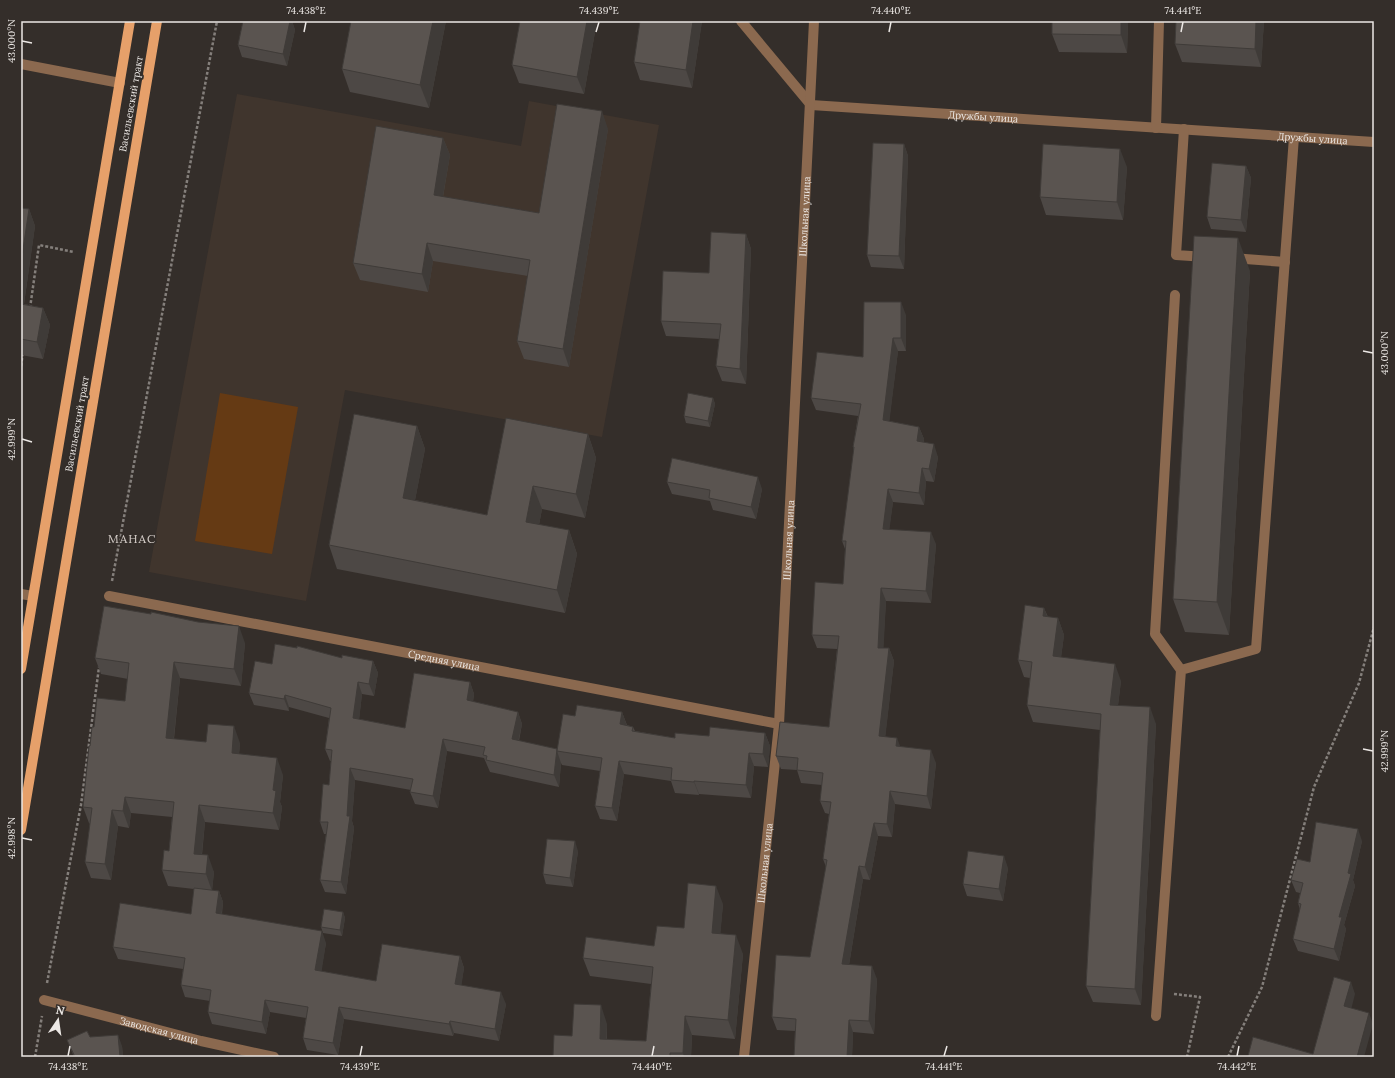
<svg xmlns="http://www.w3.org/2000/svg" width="1395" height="1078" font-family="Lora,serif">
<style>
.built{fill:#40352d}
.pitch{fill:#653a14}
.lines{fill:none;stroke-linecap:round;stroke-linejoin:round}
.path{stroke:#847f7b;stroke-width:2.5;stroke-dasharray:3 2;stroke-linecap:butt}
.lane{stroke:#8b694f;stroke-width:10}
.street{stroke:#8b694f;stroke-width:10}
.primary{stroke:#e6a06a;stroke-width:10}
.wall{fill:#4d4845}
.shaded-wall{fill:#3f3b38}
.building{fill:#5a5450;stroke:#3f3b38}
.ticks{fill:none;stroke:#ece8e5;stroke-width:1.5}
.labels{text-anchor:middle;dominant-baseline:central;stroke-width:3.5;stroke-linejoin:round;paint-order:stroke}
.street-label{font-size:10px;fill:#ece8e5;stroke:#342e2a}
.quarter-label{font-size:12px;letter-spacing:1px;fill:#d4cdc8;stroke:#342e2a}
.neatline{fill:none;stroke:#ece8e5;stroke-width:1.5}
.ticks-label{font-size:10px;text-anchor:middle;fill:#ece8e5}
</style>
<rect width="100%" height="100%" fill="#342e2a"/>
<!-- built -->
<polygon class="built" points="237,94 521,146 529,101 659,125 602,437 345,390 306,601 149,572"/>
<!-- pitch -->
<polygon class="pitch" points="220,393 298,407 272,554 195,541"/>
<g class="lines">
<!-- path -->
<g class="path">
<polyline points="30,308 39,245 74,252"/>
<polyline points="21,366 23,352"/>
<polyline points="112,581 217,21"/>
<polyline points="47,983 81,805 99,667"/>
<polyline points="1174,994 1200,997 1187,1057"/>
<polyline points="35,1057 42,1016"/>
<polyline points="1228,1057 1262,987 1314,787 1359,683 1374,627"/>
</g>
<!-- lane -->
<polyline class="lane" points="21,64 120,83"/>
<!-- street -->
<g class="street">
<path id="s1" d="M741,21L811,105L1374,142"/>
<polyline points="1156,128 1159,21"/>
<polyline points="1184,129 1176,255 1206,257"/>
<polyline points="1232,258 1285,262"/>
<polyline points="1175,295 1155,634 1181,670"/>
<polyline points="21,594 33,596"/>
<path id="s2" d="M109,596L779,724"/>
<path id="s3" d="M44,1000L201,1041L274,1057"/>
<polyline points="1156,1016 1181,670 1256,649 1294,137"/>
<path id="s4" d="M744,1057L779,724L814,21"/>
</g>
<!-- primary -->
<g class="primary">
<polyline points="21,669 130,21"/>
<polyline points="21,830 157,21"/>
</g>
</g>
<!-- wall -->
<g class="wall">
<polygon points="243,21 292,21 295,30 287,66 242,57 238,45"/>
<polygon points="351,21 446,21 429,108 350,92 342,69"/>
<polygon points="597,21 584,94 519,83 512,65"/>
<polygon points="640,21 702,21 692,88 640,80 634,62"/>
<polygon points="1052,21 1128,21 1127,53 1059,52 1052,34"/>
<polygon points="1264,21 1261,67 1182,62 1175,44"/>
<polygon points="608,129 569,367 524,359 517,341 528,276 433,261 428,292 360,280 353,263 443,138 450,155 443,197 539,213"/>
<polygon points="904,144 908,156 904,269 871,267 867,255"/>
<polygon points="1246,166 1251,178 1246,232 1211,229 1207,217"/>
<polygon points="1127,167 1123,220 1046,215 1040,197"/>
<polygon points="21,208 29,209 35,226 24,304 43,308 50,325 43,359 21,355"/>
<polygon points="746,234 751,249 746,384 722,381 716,366 719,339 666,336 661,321 709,273"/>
<polygon points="1250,271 1229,635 1185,632 1173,599"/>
<polygon points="906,315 906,351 898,351 889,421 919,427 924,439 924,442 938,457 934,482 926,481 924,505 893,502 889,529 936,544 931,603 886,601 883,648 889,648 894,661 885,737 900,747 936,763 931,809 895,804 892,837 878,836 870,880 863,879 849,965 877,979 874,1034 853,1032 852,1057 794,1057 795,1031 777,1030 772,1017 810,957 826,867 823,859 829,814 825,813 820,801 822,785 801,783 797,770 781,769 776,756 829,727 837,649 817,648 812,635 843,584 845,549 842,541 854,450 853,447 858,416 816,410 811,398 863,357"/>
<polygon points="713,398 715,404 710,427 686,423 684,416"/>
<polygon points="417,426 425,449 415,500 487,515 588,434 596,458 585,518 542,509 539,525 569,530 577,554 565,613 337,569 329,545"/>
<polygon points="667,482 762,489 756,519 713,510 710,501 672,494"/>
<polygon points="1044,608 1048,617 1058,618 1064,635 1061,657 1121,681 1118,705 1156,724 1141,1005 1093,1002 1086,986 1100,730 1033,722 1027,705 1030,678 1024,677 1018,660"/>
<polygon points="245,643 241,686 180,678 174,739 206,742 240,743 239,754 283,775 280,802 282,807 279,830 205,822 202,855 214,872 212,890 219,891 223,902 222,914 326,943 321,971 376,981 460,956 464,968 461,985 506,1004 499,1041 454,1033 453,1036 344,1019 338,1055 307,1050 303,1038 306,1018 270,1012 266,1034 212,1024 208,1012 210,1001 185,997 181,985 183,969 118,959 113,947 191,914 194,889 168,886 162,870 169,851 172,817 131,813 129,828 118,826 111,880 91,878 85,862 90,824 89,823 83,807 90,746 94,727 125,701 128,679 101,674 95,658"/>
<polygon points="342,658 373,661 378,673 374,696 362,694 359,719 405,728 470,682 474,694 473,702 518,712 522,724 519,741 557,749 575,716 622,712 627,725 633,727 635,731 675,738 709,736 765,733 770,746 768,767 754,766 751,798 699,794 699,795 675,793 671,781 624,774 617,821 600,819 595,806 600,771 562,765 561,763 559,787 490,772 484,758 447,751 438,808 415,804 410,792 411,790 355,780 352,821 354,828 346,894 325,892 320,880 326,834 324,834 320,822 329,785 331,761 330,761 325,749 329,718 289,707 289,711 254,705 249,693 272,664"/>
<polygon points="1362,841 1353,880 1355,886 1344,925 1346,929 1339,961 1298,951 1293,939 1300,910 1298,903 1300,893 1296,892 1291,880 1310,862"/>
<polygon points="578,851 573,887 546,884 543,874"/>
<polygon points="1008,868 1003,901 967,896 963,884"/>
<polygon points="723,904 720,934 743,954 735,1039 692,1035 691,1057 553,1057 572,1036 607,1024 607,1039 646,1041 651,984 590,976 583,958 654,946"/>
<polygon points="343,912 345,918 342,936 323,933 321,927"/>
<polygon points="90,1037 122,1046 123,1057 74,1057 67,1040"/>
</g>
<!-- shaded-wall -->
<g class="shaded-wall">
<polygon points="290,21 292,21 295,30 287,66 283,54"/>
<polygon points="433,21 446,21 429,108 420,85"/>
<polygon points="587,21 597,21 584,94 577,77"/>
<polygon points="693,21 702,21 692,88 686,70"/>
<polygon points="1121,21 1128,21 1127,53 1121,35"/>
<polygon points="1256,21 1264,21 1261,67 1255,49"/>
<polygon points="602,111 608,129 569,367 563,349"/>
<polygon points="443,138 450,155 440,213 434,195"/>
<polygon points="904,144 908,156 904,269 899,256"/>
<polygon points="1120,149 1127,167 1123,220 1117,202"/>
<polygon points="1246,166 1251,178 1246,232 1241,220"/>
<polygon points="29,209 35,226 22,318 21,316 21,263"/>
<polygon points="746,234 751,249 746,384 740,369"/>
<polygon points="1238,238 1250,271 1229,635 1217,602"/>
<polygon points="427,243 433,261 428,292 422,274"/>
<polygon points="901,302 906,315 906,351 901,338"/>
<polygon points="43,308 50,325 43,359 37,342"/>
<polygon points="893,338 898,351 888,433 883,420"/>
<polygon points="713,398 715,404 710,427 708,421"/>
<polygon points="417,426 425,449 411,521 403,498"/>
<polygon points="919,427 924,439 922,454 917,441"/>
<polygon points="588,434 596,458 585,518 576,494"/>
<polygon points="934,444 938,457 934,482 929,469"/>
<polygon points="922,468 926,481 924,505 919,493"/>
<polygon points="758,477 762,489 756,519 751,507"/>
<polygon points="533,486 542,509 535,545 526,522"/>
<polygon points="888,489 893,502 888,541 883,529"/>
<polygon points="569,530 577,554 565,613 557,590"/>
<polygon points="931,532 936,544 931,603 926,591"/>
<polygon points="881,588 886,601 883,660 878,648"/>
<polygon points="1044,608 1050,624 1043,616"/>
<polygon points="1058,618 1064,635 1059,673 1053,656"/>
<polygon points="239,626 245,643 241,686 234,669"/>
<polygon points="889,648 894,661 884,749 879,736"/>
<polygon points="373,661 378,673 374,696 369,684"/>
<polygon points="174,662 180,678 172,754 166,738"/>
<polygon points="1115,664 1121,681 1116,722 1110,705"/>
<polygon points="358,682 362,694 358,730 353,718"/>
<polygon points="470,682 474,694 471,712 467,700"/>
<polygon points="285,695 289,707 289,711 284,699"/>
<polygon points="1150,707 1156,724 1141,1005 1135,989"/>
<polygon points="518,712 522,724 516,751 512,739"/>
<polygon points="622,712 627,726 620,724"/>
<polygon points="234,726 240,743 238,770 232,753"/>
<polygon points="765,733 770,746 768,767 763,754"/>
<polygon points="897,738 902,751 896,746"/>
<polygon points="443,739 447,751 438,808 433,796"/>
<polygon points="931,750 936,763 931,809 927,796"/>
<polygon points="557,751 561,763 559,787 554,775"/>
<polygon points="749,753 754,766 751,798 746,785"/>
<polygon points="277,758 283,775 280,802 282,807 279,830 273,813 273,790"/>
<polygon points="619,761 624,774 617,821 612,808"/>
<polygon points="350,768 355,780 352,821 354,828 346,894 341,882"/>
<polygon points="694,781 699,794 699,795 694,782"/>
<polygon points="890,791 895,804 892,837 887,824"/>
<polygon points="125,797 131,813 129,828 123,811"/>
<polygon points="199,805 205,822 200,870 194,854"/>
<polygon points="112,810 118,826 111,880 105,864"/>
<polygon points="874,823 878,836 870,880 865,867"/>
<polygon points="1358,829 1362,841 1353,880 1355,886 1344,925 1346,929 1339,961 1334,949 1339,917 1348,873"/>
<polygon points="575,841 578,851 573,887 570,878"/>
<polygon points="208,855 214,872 212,891 206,874"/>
<polygon points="1004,856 1008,868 1003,901 999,889"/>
<polygon points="859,866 863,879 847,977 842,964"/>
<polygon points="716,886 723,904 719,951 712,933"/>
<polygon points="219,891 223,902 220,925 216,913"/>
<polygon points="343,912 345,918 342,936 340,930"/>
<polygon points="322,931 326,943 320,982 315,970"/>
<polygon points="736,935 743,954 735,1039 728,1020"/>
<polygon points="460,956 464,968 460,996 455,984"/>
<polygon points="872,966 877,979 874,1034 869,1021"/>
<polygon points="1351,982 1355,994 1349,1018 1344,1006"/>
<polygon points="501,992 506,1004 499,1041 495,1029"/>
<polygon points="265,1000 270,1012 266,1034 262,1022"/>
<polygon points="601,1005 607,1024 606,1057 600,1039"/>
<polygon points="339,1007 344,1019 338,1055 333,1043"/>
<polygon points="1369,1013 1373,1024 1364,1057 1357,1057"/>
<polygon points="685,1016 692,1035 691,1057 684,1057 683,1053"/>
<polygon points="849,1020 853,1032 852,1057 847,1057"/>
<polygon points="450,1021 454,1033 453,1036 449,1024"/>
<polygon points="118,1035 122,1046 123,1057 120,1057"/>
</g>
<!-- building -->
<g class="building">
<polygon points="243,21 290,21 283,54 238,45"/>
<polygon points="351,21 433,21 420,85 342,69"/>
<polygon points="520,21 587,21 577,77 512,65"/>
<polygon points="640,21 693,21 686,70 634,62"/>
<polygon points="1052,21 1121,21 1121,35 1052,34"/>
<polygon points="1176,21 1256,21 1255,49 1175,44"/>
<polygon points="557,104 602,111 563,349 517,341 530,260 427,243 422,274 353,263 376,126 443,138 434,195 539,213"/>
<polygon points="873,143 904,144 899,256 867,255"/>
<polygon points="1043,144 1120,149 1117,202 1040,197"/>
<polygon points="1212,163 1246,166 1241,220 1207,217"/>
<polygon points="21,208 29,209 21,263"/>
<polygon points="711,232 746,234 740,369 716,366 721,324 661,321 663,271 709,273"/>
<polygon points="1194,236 1238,238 1217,602 1173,599"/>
<polygon points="864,302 901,302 901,338 893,338 883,420 919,427 917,441 934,444 929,469 922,468 919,493 888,489 883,529 931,532 926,591 881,588 878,648 889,648 879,736 897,738 896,746 931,750 927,796 890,791 887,824 874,823 865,867 859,866 842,964 872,966 869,1021 849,1020 847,1057 794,1057 796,1019 772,1017 776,955 810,957 827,860 823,859 831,802 820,801 823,773 797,770 798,758 776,756 780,722 829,727 839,636 812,635 815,582 843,584 846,541 842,541 854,447 853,447 861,404 811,398 817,352 863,357"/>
<polygon points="21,304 43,308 37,342 21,339"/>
<polygon points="688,393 713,398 708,421 684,416"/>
<polygon points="354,414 417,426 403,498 487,515 506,418 588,434 576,494 533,486 526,522 569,530 557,590 329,545"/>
<polygon points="672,458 758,477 751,507 709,498 710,490 667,482"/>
<polygon points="1025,605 1044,608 1043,616 1058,618 1053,656 1115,664 1110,705 1150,707 1135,989 1086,986 1101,714 1027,705 1032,662 1018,660"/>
<polygon points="104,606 151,614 151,612 198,622 239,626 234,669 174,662 166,738 206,742 208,724 234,726 232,753 277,758 273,790 276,791 273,813 199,805 194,854 208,855 206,874 162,870 164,850 169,851 174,802 125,797 123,811 112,810 105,864 85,862 92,808 83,807 89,746 90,746 92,727 94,727 97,698 125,701 129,663 95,658"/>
<polygon points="275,644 297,648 297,646 342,658 342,655 373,661 369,684 358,682 353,718 405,728 414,673 470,682 467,700 518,712 512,739 557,749 554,775 486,760 487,756 483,755 485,747 443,739 433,796 410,792 413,779 350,768 347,816 350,816 341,882 320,880 328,822 320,822 323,784 329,785 332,750 325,749 331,708 285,695 284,699 249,693 255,661 272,664"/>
<polygon points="577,705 622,712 620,724 633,727 632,731 675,738 675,733 709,736 710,727 765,733 763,754 749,753 746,785 694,781 694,782 671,780 672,768 619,761 612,808 595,806 602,758 557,751 563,714 575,716"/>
<polygon points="1316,822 1358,829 1348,873 1351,874 1339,917 1342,917 1334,949 1293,939 1301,904 1298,903 1303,883 1291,880 1297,859 1310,862"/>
<polygon points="547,839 575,841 570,878 543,874"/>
<polygon points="968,851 1004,856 999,889 963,884"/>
<polygon points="688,883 716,886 712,933 736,935 728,1020 685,1016 683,1053 670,1053 670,1057 553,1057 554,1035 572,1036 574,1004 601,1005 600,1039 646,1041 653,967 583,958 586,937 654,946 657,926 684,928"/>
<polygon points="194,888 219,891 216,913 322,931 315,970 376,981 382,944 460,956 455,984 501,992 495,1029 450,1021 449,1024 339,1007 333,1043 303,1038 308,1007 265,1000 262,1022 208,1012 211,990 181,985 185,958 113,947 120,903 191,914"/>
<polygon points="324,909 343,912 340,930 321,927"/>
<polygon points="1334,977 1351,982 1344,1006 1369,1013 1357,1057 1250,1057 1248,1056 1253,1037 1313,1054"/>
<polygon points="87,1031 90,1037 118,1035 120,1057 75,1057 67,1040"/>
<polygon points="1038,1056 1051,1057 1038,1057"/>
</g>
<!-- ticks -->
<path class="ticks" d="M304,32L306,22M596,32L599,22M889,32L891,22M1181,32L1183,22M22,41L32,43M1363,351L1373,353M22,439L32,442M1363,749L1373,751M22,838L32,840M68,1056L70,1046M360,1056L362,1046M652,1056L654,1046M944,1056L947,1046M1237,1056L1239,1046"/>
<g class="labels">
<!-- street labels -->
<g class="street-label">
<text transform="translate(131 104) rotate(-80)">Васильевский тракт</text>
<text stroke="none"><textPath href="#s1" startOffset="282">Дружбы улица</textPath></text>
<text stroke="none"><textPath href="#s1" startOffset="612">Дружбы улица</textPath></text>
<text stroke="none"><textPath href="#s4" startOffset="843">Школьная улица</textPath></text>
<text transform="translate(77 424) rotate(-80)">Васильевский тракт</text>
<text stroke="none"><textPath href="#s4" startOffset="519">Школьная улица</textPath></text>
<text stroke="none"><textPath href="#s2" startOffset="341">Средняя улица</textPath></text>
<text stroke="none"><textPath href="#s4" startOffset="195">Школьная улица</textPath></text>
<text stroke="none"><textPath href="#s3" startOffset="119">Заводская улица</textPath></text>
</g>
<!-- quarter labels -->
<g class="quarter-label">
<text x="132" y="538">МАНАС</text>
</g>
</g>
<!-- border -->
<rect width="1395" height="1078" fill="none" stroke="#342e2a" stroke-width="44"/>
<!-- north arrow -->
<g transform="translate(58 1020) rotate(13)" stroke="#342e2a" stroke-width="3" paint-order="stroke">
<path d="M0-3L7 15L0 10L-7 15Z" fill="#ece8e5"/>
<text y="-6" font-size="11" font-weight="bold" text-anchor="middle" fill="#ece8e5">N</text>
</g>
<rect x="22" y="22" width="1351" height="1034" class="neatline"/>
<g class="ticks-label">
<text x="306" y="14">74.438°E</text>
<text x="599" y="14">74.439°E</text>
<text x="891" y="14">74.440°E</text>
<text x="1183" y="14">74.441°E</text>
<text transform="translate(11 41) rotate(-90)" y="4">43.000°N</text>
<text transform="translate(1384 353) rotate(-90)" y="4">43.000°N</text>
<text transform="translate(11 439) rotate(-90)" y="4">42.999°N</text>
<text transform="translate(1384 751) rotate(-90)" y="4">42.999°N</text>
<text transform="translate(11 838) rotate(-90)" y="4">42.998°N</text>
<text x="68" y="1070">74.438°E</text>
<text x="360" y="1070">74.439°E</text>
<text x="652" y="1070">74.440°E</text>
<text x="944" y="1070">74.441°E</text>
<text x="1237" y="1070">74.442°E</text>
</g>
</svg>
